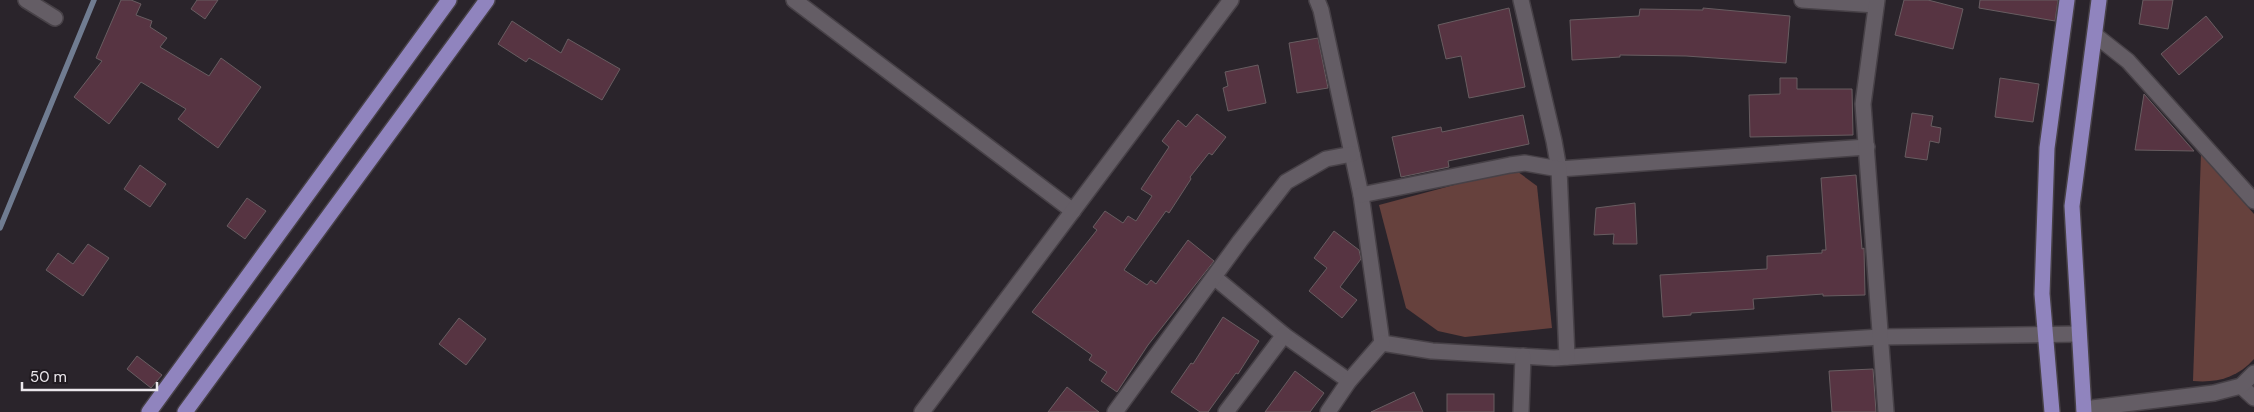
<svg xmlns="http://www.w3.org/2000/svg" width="2254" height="412" font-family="'DM Sans',sans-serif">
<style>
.green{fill:#66413d}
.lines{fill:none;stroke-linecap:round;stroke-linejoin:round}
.stream{stroke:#707c91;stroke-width:5.5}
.building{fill:#573442;stroke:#685d61}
.minor-casing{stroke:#474147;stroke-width:18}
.major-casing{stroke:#474147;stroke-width:18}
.minor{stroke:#645d65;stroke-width:15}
.major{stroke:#9084be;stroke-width:15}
</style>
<rect width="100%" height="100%" fill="#2a242b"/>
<!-- green -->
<g class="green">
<path d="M2201,154L2254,214V359C2237,378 2217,383 2193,381Z"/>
<polygon points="1514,169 1537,186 1552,328 1465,337 1438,331 1406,308 1379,205"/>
</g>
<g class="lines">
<!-- stream -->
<polyline class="stream" points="0,228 94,0"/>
</g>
<!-- building -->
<g class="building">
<polygon points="121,0 131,0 141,4 136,15 152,21 150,27 167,38 160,47 209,76 221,58 261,87 218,148 178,119 186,109 141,82 109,124 74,97 102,61 96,58"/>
<polygon points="197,0 218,0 205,19 191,9"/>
<polygon points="1904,0 1928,0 1963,9 1953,49 1895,35"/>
<polygon points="1980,0 2058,0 2055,21 1979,8"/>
<polygon points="2143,0 2173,0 2168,29 2139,24"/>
<polygon points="1509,8 1525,87 1469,98 1461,56 1446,59 1438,25"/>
<polygon points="1703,8 1790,16 1786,63 1686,56 1620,55 1620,57 1572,60 1570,20 1639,16 1640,9 1703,10"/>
<polygon points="2206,16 2223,37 2179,75 2161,54"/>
<polygon points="512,21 561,53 568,39 620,69 602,100 529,58 526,62 498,44"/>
<polygon points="1318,38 1328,88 1297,93 1289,43"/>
<polygon points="1258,65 1266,103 1228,111 1223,88 1228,86 1225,72"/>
<polygon points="1780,78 1797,78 1797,89 1852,89 1853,135 1750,137 1749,95 1780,94"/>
<polygon points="2000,78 2039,84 2033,122 1995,117"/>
<polygon points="2144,94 2194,151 2135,150"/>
<polygon points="1912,113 1933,116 1931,126 1941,128 1939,143 1930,141 1927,160 1905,157"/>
<polygon points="1197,114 1226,137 1212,155 1209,153 1190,177 1191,179 1169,213 1166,211 1124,270 1147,285 1151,280 1156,284 1188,240 1214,261 1148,345 1117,392 1101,381 1107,372 1089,360 1092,355 1032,312 1097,230 1093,227 1105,211 1123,223 1128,216 1136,221 1152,196 1141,189 1169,147 1162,141 1178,120 1186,127"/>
<polygon points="1523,115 1529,144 1448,161 1449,167 1401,177 1392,137 1441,127 1442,132"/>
<polygon points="140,165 166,184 150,207 124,189"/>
<polygon points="1856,175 1862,249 1864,248 1865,295 1823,296 1823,294 1753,299 1754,309 1691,313 1691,315 1663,317 1660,275 1767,269 1767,256 1822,253 1822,250 1826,250 1821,178"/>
<polygon points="247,198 266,211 245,239 227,226"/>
<polygon points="1635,203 1637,244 1613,244 1614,234 1594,235 1596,208"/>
<polygon points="1334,231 1359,250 1361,259 1340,287 1357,300 1342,318 1309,291 1327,268 1314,258"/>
<polygon points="88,244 109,258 83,296 46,270 58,253 73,264"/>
<polygon points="1223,317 1259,341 1238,374 1236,373 1208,412 1200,412 1171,392 1191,363 1193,364"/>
<polygon points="459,318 486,339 466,365 439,344"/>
<polygon points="137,356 162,375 151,388 127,369"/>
<polygon points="1873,369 1876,412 1832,412 1829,371"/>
<polygon points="1295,371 1324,393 1310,412 1265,412"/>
<polygon points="1067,387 1099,412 1048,412"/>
<polygon points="1414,392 1423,412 1371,412"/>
<rect x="1447" y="394" width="47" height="18"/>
</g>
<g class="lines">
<defs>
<g id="minor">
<polyline points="26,0 55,18"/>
<polyline points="794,0 1073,211"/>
<polyline points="1317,0 1321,10 1361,195 1382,343 1432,351 1554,358 1880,337 2078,334"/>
<polyline points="1521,0 1554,141 1559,169 1867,147"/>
<polyline points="1802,0 1876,5"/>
<polyline points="1877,0 1863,104 1886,412"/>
<polyline points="2095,35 2128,61 2254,201"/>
<polyline points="1361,195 1510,165 1525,163 1559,169 1567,357"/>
<polyline points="1214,277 1284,335 1349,381"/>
<polyline points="2241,386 2254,398"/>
<polyline points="2084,409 2214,393 2241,386 2254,373"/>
<polyline points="922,412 1231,0"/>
<polyline points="1115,412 1240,241 1286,182 1326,159 1352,154"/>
<polyline points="1226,412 1284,335"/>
<polyline points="1328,412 1349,381 1382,343"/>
<polyline points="1521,412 1523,356"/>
</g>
<g id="major">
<polyline points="149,412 449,0"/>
<polyline points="185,412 487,0"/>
<polyline points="2052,412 2042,294 2047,148 2067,0"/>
<polyline points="2084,412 2072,206 2099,0"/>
</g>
</defs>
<!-- minor casing -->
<use href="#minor" class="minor-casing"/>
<!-- major casing -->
<use href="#major" class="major-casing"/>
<!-- minor -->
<use href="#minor" class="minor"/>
<!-- major -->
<use href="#major" class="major"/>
</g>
<!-- scale -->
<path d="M22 382v8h135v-8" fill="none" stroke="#ebe7ec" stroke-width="2.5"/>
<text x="30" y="382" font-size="15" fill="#ebe7ec" stroke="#211b21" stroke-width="4" paint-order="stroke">50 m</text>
</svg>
